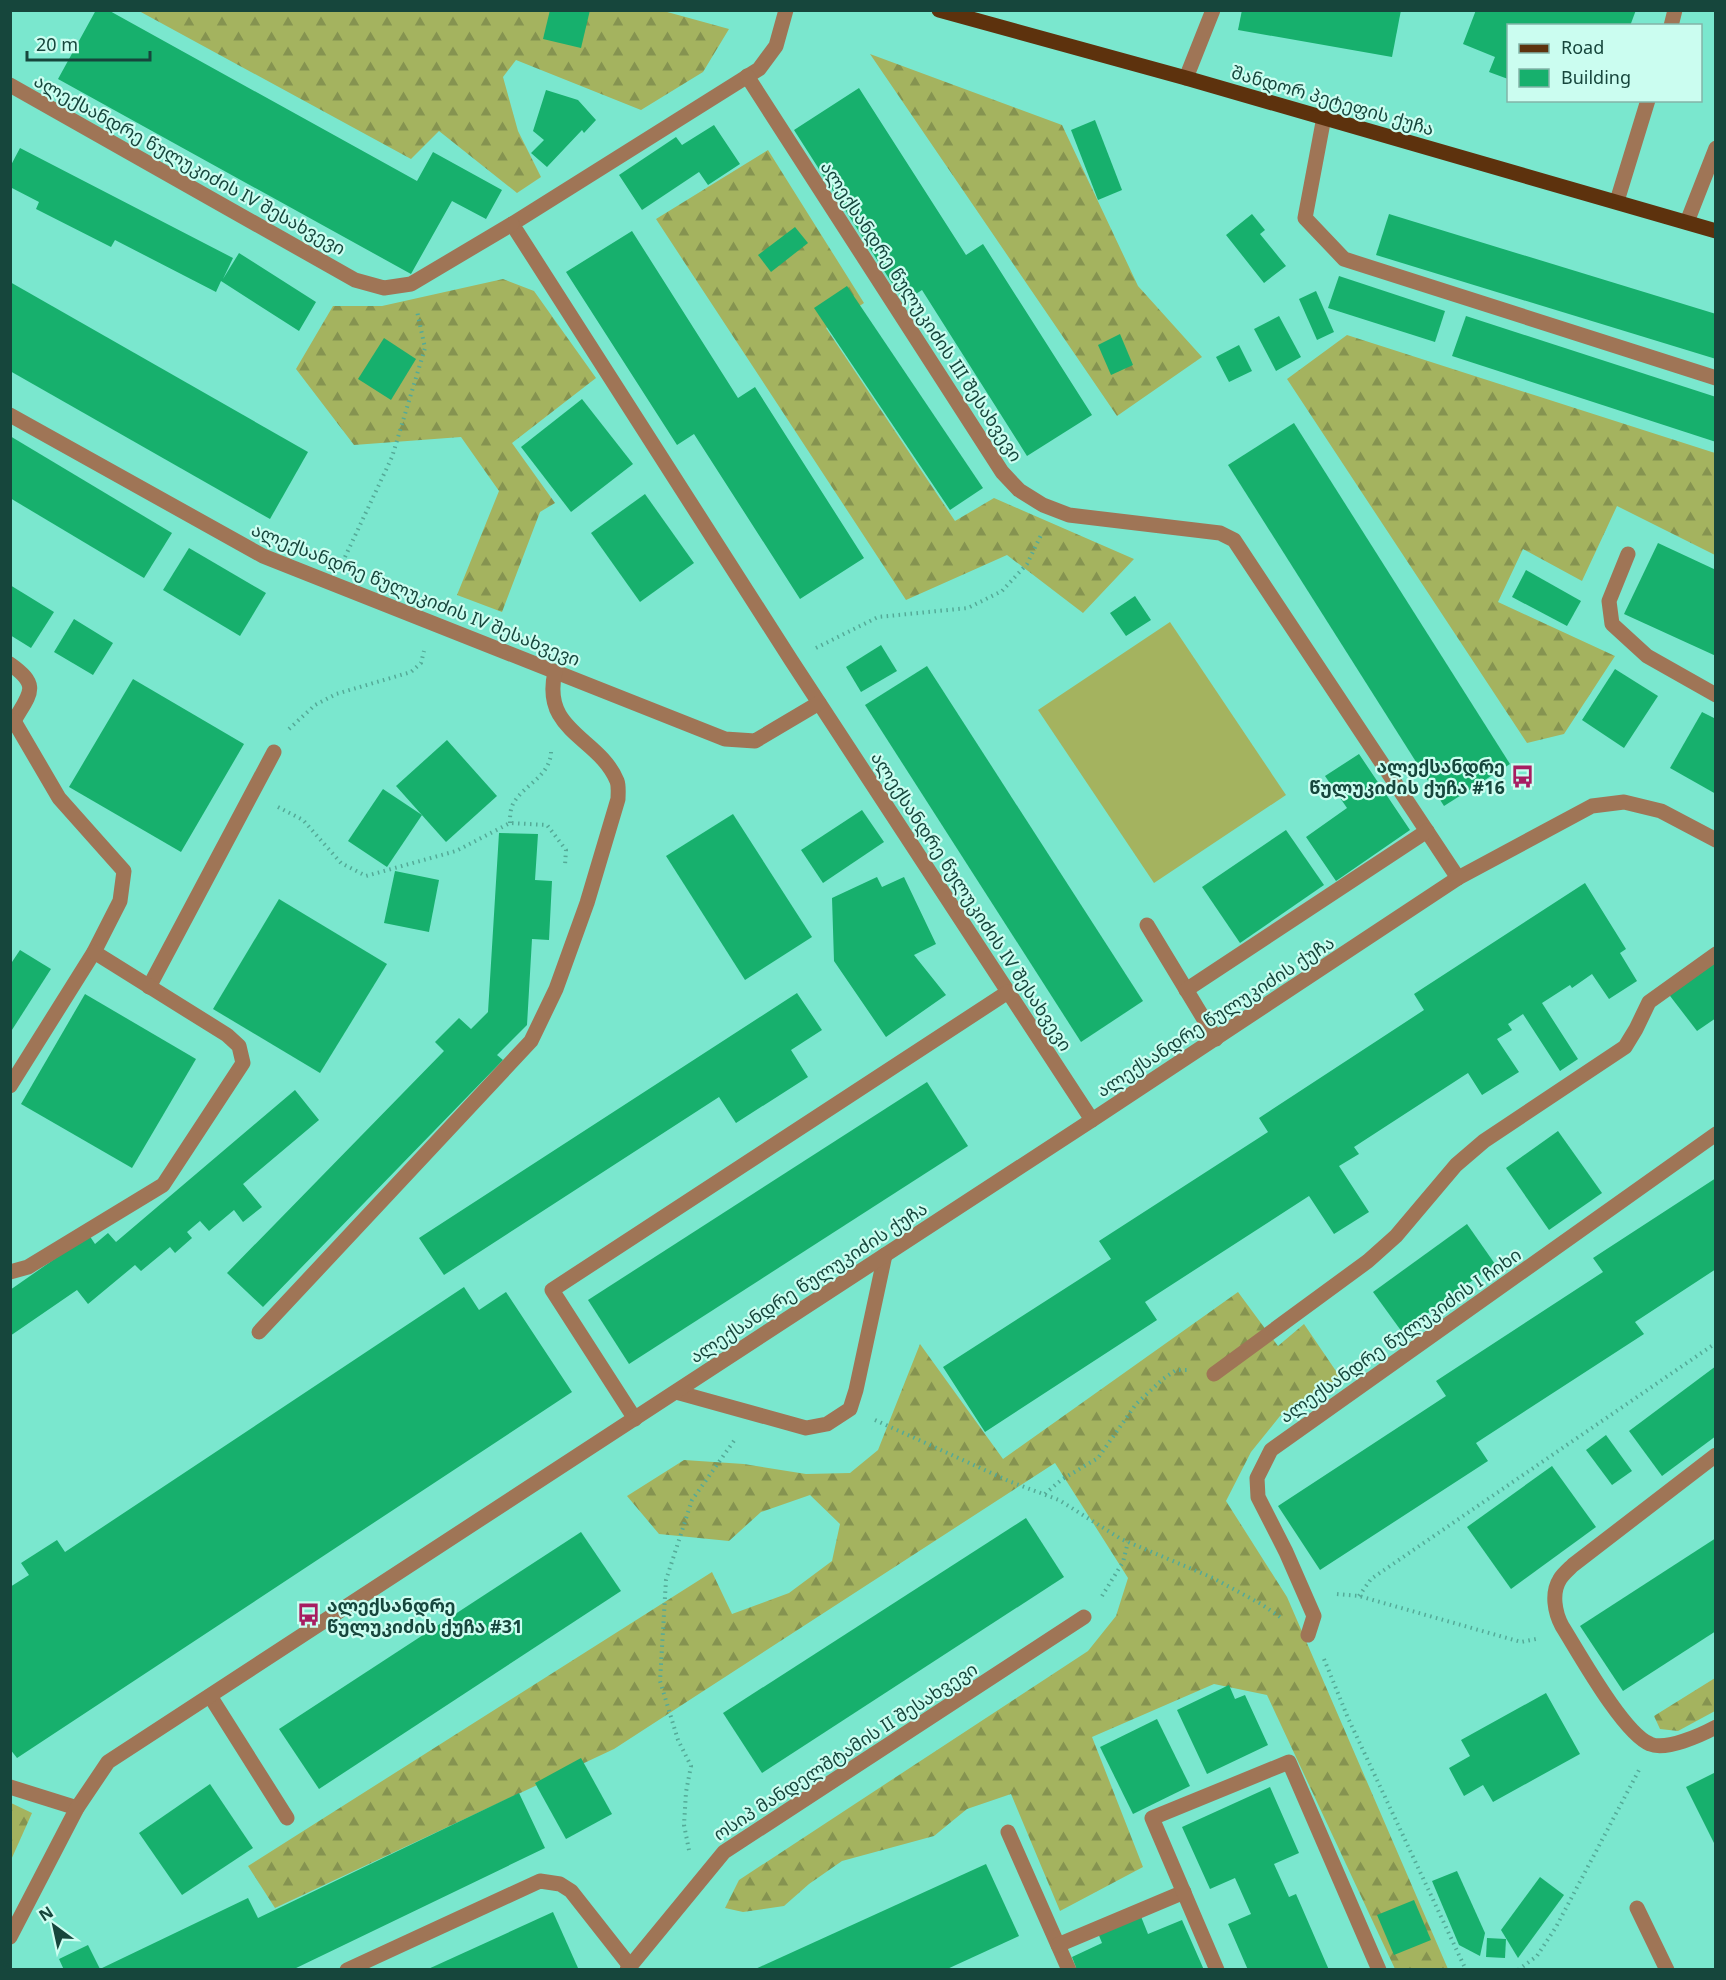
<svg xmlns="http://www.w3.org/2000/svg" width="1726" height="1980" font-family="Georgia,'Noto Sans Georgian',serif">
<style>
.grass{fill:#a4b35f}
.forest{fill:url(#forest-firs)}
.building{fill:#17b06d}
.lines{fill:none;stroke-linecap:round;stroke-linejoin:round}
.path{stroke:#54aa97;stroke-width:4;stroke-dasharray:1.5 4.5;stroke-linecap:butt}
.minor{stroke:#9f7556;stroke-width:15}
.major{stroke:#5d320d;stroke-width:15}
.labels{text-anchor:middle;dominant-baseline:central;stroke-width:4.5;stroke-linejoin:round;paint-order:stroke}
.street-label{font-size:18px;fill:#16463c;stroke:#cbfdf0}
.poi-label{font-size:18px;font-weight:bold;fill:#16463c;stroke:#cbfdf0;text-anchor:end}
</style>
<defs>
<pattern id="forest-firs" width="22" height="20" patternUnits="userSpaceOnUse" patternTransform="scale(1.5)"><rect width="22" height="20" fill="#a4b35f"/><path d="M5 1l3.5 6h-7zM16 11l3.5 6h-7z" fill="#859350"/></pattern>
</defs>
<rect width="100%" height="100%" fill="#7ae7ce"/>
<!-- grass -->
<polygon class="grass" points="1170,622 1286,795 1154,883 1038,710"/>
<!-- forest -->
<g class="forest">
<polygon points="660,10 729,29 703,72 641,110 516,60 503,77 518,131 541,177 517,193 439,131 411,159 139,11"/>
<polygon points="870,54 1062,125 1138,286 1202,357 1117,416"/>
<polygon points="768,150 864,303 826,328 955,521 994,498 1134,559 1083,613 1007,555 906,600 656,219"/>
<polygon points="503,279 534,291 596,378 512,443 555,503 540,512 502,612 457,595 499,491 461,437 354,445 296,369 333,306 382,306"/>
<polygon points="1347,335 1715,453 1715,555 1617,506 1582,581 1523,549 1498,602 1615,656 1564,734 1527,743 1287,379"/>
<polygon points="1238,1292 1278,1346 1304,1324 1340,1377 1280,1416 1251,1452 1226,1501 1287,1597 1448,1969 1395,1969 1267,1695 1214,1684 1092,1737 1143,1867 1060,1911 1011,1794 967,1809 934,1836 842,1861 809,1884 784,1906 743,1912 725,1908 739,1880 1088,1651 1116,1616 1128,1578 1055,1463 614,1749 275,1908 248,1866 712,1572 732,1614 789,1593 832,1561 840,1524 810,1495 761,1512 729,1541 659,1534 627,1496 684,1460 744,1464 806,1474 850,1473 878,1450 920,1344 1003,1459"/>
<polygon points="1715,1678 1715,1711 1678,1731 1660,1729 1654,1716"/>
<polygon points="11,1803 32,1813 11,1860 10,1803"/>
</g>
<!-- building -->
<g class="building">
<polygon points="96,10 108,10 417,181 433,152 502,190 486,219 452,201 411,274 58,79"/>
<polygon points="550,10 590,10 581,48 543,39"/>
<polygon points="1242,10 1401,10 1392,57 1238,30"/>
<polygon points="1476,10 1636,10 1630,26 1508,26 1508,79 1489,72 1495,57 1463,44"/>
<polygon points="859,88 966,255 983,244 1092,415 1027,456 922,290 904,302 794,130"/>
<polygon points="546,90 578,100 596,120 584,133 582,130 547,167 531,153 544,140 533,131"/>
<polygon points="1095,120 1122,190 1098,200 1071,130"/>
<polygon points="714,125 740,164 708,185 699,172 642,210 619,175 676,137 682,145"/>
<polygon points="20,148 233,258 223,279 239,253 316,302 299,331 221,281 216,292 115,240 111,247 36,209 39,202 10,187 10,167"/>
<polygon points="1252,214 1265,230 1260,234 1286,266 1264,283 1226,235"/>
<polygon points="1389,214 1716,314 1716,359 1376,255"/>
<polygon points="795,227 808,243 771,272 758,255"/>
<polygon points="632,231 738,398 755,387 864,558 800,599 694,434 677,445 566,272"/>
<polygon points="1339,276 1445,311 1435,342 1328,308"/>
<polygon points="10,282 308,452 270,519 10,371"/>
<polygon points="847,286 983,488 950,510 814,308"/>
<polygon points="1316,291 1334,332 1317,340 1299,299"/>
<polygon points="1279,316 1301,357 1276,371 1254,329"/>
<polygon points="1466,316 1716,397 1716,442 1452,356"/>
<polygon points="1120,334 1133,365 1111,375 1098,345"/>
<polygon points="384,338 416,359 391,400 358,379"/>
<polygon points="1239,345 1252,371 1229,382 1216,357"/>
<polygon points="582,399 633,464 571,512 521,447"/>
<polygon points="1294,423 1510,764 1444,806 1228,465"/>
<polygon points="10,436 172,533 144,578 10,498"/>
<polygon points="645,494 694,563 640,602 591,533"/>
<polygon points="1658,543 1716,570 1716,656 1624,614"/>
<polygon points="189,548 266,593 240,636 163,590"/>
<polygon points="1526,570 1581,601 1567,626 1512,597"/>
<polygon points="10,585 54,612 31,648 10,635"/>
<polygon points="1135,596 1151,620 1126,636 1110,613"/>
<polygon points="74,619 113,643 93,675 54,652"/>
<polygon points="881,645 897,671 861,692 846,667"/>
<polygon points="927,666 1143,1001 1081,1042 865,705"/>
<polygon points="1615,669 1658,696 1624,748 1582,720"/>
<polygon points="133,679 244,744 181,852 69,787"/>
<polygon points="1702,712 1716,719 1716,794 1670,768"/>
<polygon points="447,740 497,796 446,842 396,786"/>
<polygon points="1359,754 1410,830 1336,881 1306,837 1347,808 1325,776"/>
<polygon points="383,789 422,815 387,867 348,841"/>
<polygon points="862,810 884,842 823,883 801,850"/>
<polygon points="733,814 812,937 745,980 666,856"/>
<polygon points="1286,830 1324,885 1240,943 1202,887"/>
<polygon points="499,833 538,834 535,880 552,881 549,940 532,939 527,1025 497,1055 503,1060 263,1307 227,1273 444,1051 435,1042 459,1018 471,1029 488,1012"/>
<polygon points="395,871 439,880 429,932 384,923"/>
<polygon points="877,877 882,887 904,877 936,944 914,955 946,995 886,1037 834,961 832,898"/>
<polygon points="1585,883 1626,949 1620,953 1637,981 1609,999 1592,974 1572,988 1570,985 1542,1003 1578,1059 1560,1071 1523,1014 1508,1024 1512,1030 1497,1039 1519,1072 1482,1095 1468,1073 1354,1147 1359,1154 1339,1166 1369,1212 1334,1234 1309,1196 1145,1302 1157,1320 985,1432 943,1367 1111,1259 1099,1241 1268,1132 1259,1118 1424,1010 1414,994"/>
<polygon points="279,899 387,964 320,1073 213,1009"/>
<polygon points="20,950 51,969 10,1033 10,965"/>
<polygon points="1716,958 1716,1018 1697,1031 1667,992"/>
<polygon points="797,993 822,1030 791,1050 808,1077 736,1123 719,1097 444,1275 419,1238"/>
<polygon points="85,994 196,1059 132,1168 21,1104"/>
<polygon points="927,1082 968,1146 629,1364 588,1300"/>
<polygon points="295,1090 319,1120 243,1184 262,1207 243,1222 234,1210 209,1231 200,1221 187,1232 192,1238 175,1253 170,1247 141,1271 135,1265 88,1304 77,1290 10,1336 10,1290 89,1235 95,1244 108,1233 116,1242"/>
<polygon points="1558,1131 1602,1193 1549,1230 1506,1168"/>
<polygon points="1716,1178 1716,1269 1635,1322 1644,1334 1476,1443 1488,1461 1320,1570 1278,1506 1446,1396 1436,1381 1603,1272 1593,1258"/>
<polygon points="1467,1224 1495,1264 1402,1332 1373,1292"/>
<polygon points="464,1287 479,1310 506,1292 572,1392 17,1758 10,1749 10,1587 29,1575 21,1563 57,1540 65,1552"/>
<polygon points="1716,1366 1716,1436 1662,1476 1629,1431"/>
<polygon points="1606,1435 1632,1471 1612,1485 1586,1450"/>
<polygon points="1552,1466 1596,1527 1511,1589 1467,1527"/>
<polygon points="1026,1518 1064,1577 762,1773 723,1713"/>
<polygon points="581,1532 621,1591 319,1789 279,1729"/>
<polygon points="1716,1538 1716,1631 1623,1691 1580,1626"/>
<polygon points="1229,1685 1235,1699 1245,1695 1268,1745 1207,1774 1177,1710"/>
<polygon points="1546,1693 1580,1754 1493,1802 1483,1785 1464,1796 1449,1768 1470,1756 1461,1740"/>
<polygon points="1157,1719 1190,1786 1133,1814 1100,1747"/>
<polygon points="581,1758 612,1814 566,1839 535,1783"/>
<polygon points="1716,1772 1716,1847 1686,1787"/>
<polygon points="210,1784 253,1848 182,1895 139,1833"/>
<polygon points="1270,1787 1299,1853 1274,1864 1289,1897 1296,1894 1329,1970 1248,1970 1228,1924 1251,1914 1235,1878 1210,1889 1182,1827"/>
<polygon points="519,1793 545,1848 292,1970 64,1970 59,1959 88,1945 100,1969 248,1898 258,1918"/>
<polygon points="986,1864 1019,1936 945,1970 753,1970"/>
<polygon points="1457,1871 1485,1933 1480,1956 1459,1945 1432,1881"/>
<polygon points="1540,1877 1564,1895 1518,1958 1501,1930"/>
<polygon points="1414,1900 1431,1940 1394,1955 1377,1915"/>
<polygon points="553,1912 578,1968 574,1970 426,1970"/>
<polygon points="1140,1914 1148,1934 1182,1920 1204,1970 1077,1970 1072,1957 1102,1943 1098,1933"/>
<polygon points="1487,1938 1506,1939 1505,1958 1486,1957"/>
</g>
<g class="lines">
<!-- path -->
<g class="path">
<polyline points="345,557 392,457 425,348 417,311"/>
<polyline points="816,648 878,617 968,608 1002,591 1027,564 1042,533"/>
<polyline points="289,729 315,705 336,694 411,672 421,663 424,651"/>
<polyline points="278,807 303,820 341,863 366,876 456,851 510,823 547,825 566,850 565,865"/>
<path d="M510,823C510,817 510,810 513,804C523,785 550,777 551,752"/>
<polyline points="875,1420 1011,1482 1059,1500 1121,1539 1213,1578 1261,1604 1283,1619"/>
<polyline points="1045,1494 1061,1480 1098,1458 1136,1404 1163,1379 1176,1370 1187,1370"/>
<polyline points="1337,1594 1359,1596 1521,1642 1536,1639"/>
<polyline points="1102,1596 1123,1562 1128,1542"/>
<polyline points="1359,1596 1371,1579 1716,1343"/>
<polyline points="1324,1659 1348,1718 1466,1970"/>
<polyline points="689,1850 684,1825 686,1792 691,1766 678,1740 660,1681 666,1580 692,1500 736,1438"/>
<polyline points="1518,1970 1537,1956 1556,1927 1639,1770"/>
</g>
<!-- minor -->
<g class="minor">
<polyline points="786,10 776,46 759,69 512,224 791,660 1092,1120"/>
<polyline points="1671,26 1675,10"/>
<polyline points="747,76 1002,472 1019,490 1043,505 1069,515 1220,533 1234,540 1458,878"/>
<polyline points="1186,78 1213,10"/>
<polyline points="10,85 355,280 384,288 411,284 512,224"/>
<polyline points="1324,117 1305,218 1344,259 1716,378"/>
<polyline points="1617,201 1648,100"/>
<polyline points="1687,222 1716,148"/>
<polyline points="10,415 263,556 725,739 755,741 819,703"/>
<polyline points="1628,554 1609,601 1612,624 1647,656 1716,695"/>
<path d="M10,664C41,686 30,693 14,721"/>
<polyline points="10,723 14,721 59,798 124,871 120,901 94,952 10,1086"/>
<polyline points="1147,925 1216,1039"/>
<polyline points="149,987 274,752"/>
<polyline points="1186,990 1427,831"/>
<polyline points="10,1272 28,1267 163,1185 243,1063 239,1046 227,1035 94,952"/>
<path d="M259,1332L531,1041L556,989L587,903L618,799C618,794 619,786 617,781C599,737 541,732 555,672"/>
<polyline points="1214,1374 1368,1261 1396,1236 1456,1165 1484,1141 1625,1047 1636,1029 1649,1002 1716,954"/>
<polyline points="676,1392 806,1428 827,1424 850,1409 856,1390 885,1255"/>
<polyline points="635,1419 552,1290 1008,992"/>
<path d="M1716,1455L1573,1565C1569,1569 1563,1574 1560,1579C1551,1593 1555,1613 1562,1626C1579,1653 1623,1733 1650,1744C1666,1751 1701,1735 1716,1727"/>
<polyline points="1308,1635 1314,1616 1286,1552 1258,1497 1257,1478 1271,1450 1716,1134"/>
<polyline points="210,1696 287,1818"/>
<polyline points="10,1787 77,1808"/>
<polyline points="1008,1832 1069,1970"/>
<polyline points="1637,1908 1667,1970"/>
<polyline points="10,1937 77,1808 108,1762 1092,1120 1458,878 1592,806 1624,802 1661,811 1716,840"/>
<polyline points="1058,1945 1184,1892"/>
<polyline points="347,1970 540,1881 560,1884 571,1891 630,1966"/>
<polyline points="627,1970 724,1852 1084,1617"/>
<polyline points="1217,1970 1152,1818 1289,1762 1379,1970"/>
</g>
<!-- major -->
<polyline class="major" points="939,10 1186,78 1716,231"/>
</g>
<!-- icons -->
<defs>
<symbol id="bus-bare" viewBox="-9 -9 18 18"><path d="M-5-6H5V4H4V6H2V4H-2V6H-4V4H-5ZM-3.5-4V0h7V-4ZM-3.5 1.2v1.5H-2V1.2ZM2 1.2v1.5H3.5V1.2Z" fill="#a71d61" stroke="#cbfdf0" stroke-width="2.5" paint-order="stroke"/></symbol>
</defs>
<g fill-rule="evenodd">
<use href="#bus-bare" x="1506" y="760" width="33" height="33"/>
<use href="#bus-bare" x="292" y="1598" width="33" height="33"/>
</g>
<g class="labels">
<!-- street labels -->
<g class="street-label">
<text transform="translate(1333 100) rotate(16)">შანდორ პეტეფის ქუჩა</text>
<text transform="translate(190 164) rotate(29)">ალექსანდრე წულუკიძის IV შესახვევი</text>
<text transform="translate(922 311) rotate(57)">ალექსანდრე წულუკიძის III შესახვევი</text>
<text transform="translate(416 594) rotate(22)">ალექსანდრე წულუკიძის IV შესახვევი</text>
<text transform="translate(972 901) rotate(57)">ალექსანდრე წულუკიძის IV შესახვევი</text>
<text transform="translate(1215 1016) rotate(-33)">ალექსანდრე წულუკიძის ქუჩა</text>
<text transform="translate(808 1282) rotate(-33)">ალექსანდრე წულუკიძის ქუჩა</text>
<text transform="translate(1400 1335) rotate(-35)">ალექსანდრე წულუკიძის I ჩიხი</text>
<text transform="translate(845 1751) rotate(-33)">ოსიპ მანდელშტამის II შესახვევი</text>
</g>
<!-- poi labels -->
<g class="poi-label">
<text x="1505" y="766">ალექსანდრე<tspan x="1505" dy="21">წულუკიძის ქუჩა #16</tspan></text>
<text x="327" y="1605" text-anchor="start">ალექსანდრე<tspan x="327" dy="21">წულუკიძის ქუჩა #31</tspan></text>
</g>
</g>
<!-- border -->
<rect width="1726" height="1980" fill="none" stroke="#16463c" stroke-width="24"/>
<!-- legend -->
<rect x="1507" y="24" width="195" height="78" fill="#cbfdf0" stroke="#83b4a8" stroke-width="1.5"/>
<rect x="1519" y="44" width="30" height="9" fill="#5d320d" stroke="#83b4a8" stroke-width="1.5"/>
<text x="1561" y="54" font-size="18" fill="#16463c">Road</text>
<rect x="1519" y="69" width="30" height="18" fill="#17b06d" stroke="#83b4a8" stroke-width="1.5"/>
<text x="1561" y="84" font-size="18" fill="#16463c">Building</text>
<!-- north arrow -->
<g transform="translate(54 1926) rotate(327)" stroke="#cbfdf0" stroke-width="4.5" paint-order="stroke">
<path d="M0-4.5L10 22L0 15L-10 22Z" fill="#16463c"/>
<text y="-9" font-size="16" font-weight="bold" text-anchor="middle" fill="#16463c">N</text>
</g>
<!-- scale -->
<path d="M27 51v9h123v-9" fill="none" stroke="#16463c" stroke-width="3"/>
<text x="36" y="51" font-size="18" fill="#16463c" stroke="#cbfdf0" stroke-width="4.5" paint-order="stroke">20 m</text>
</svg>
